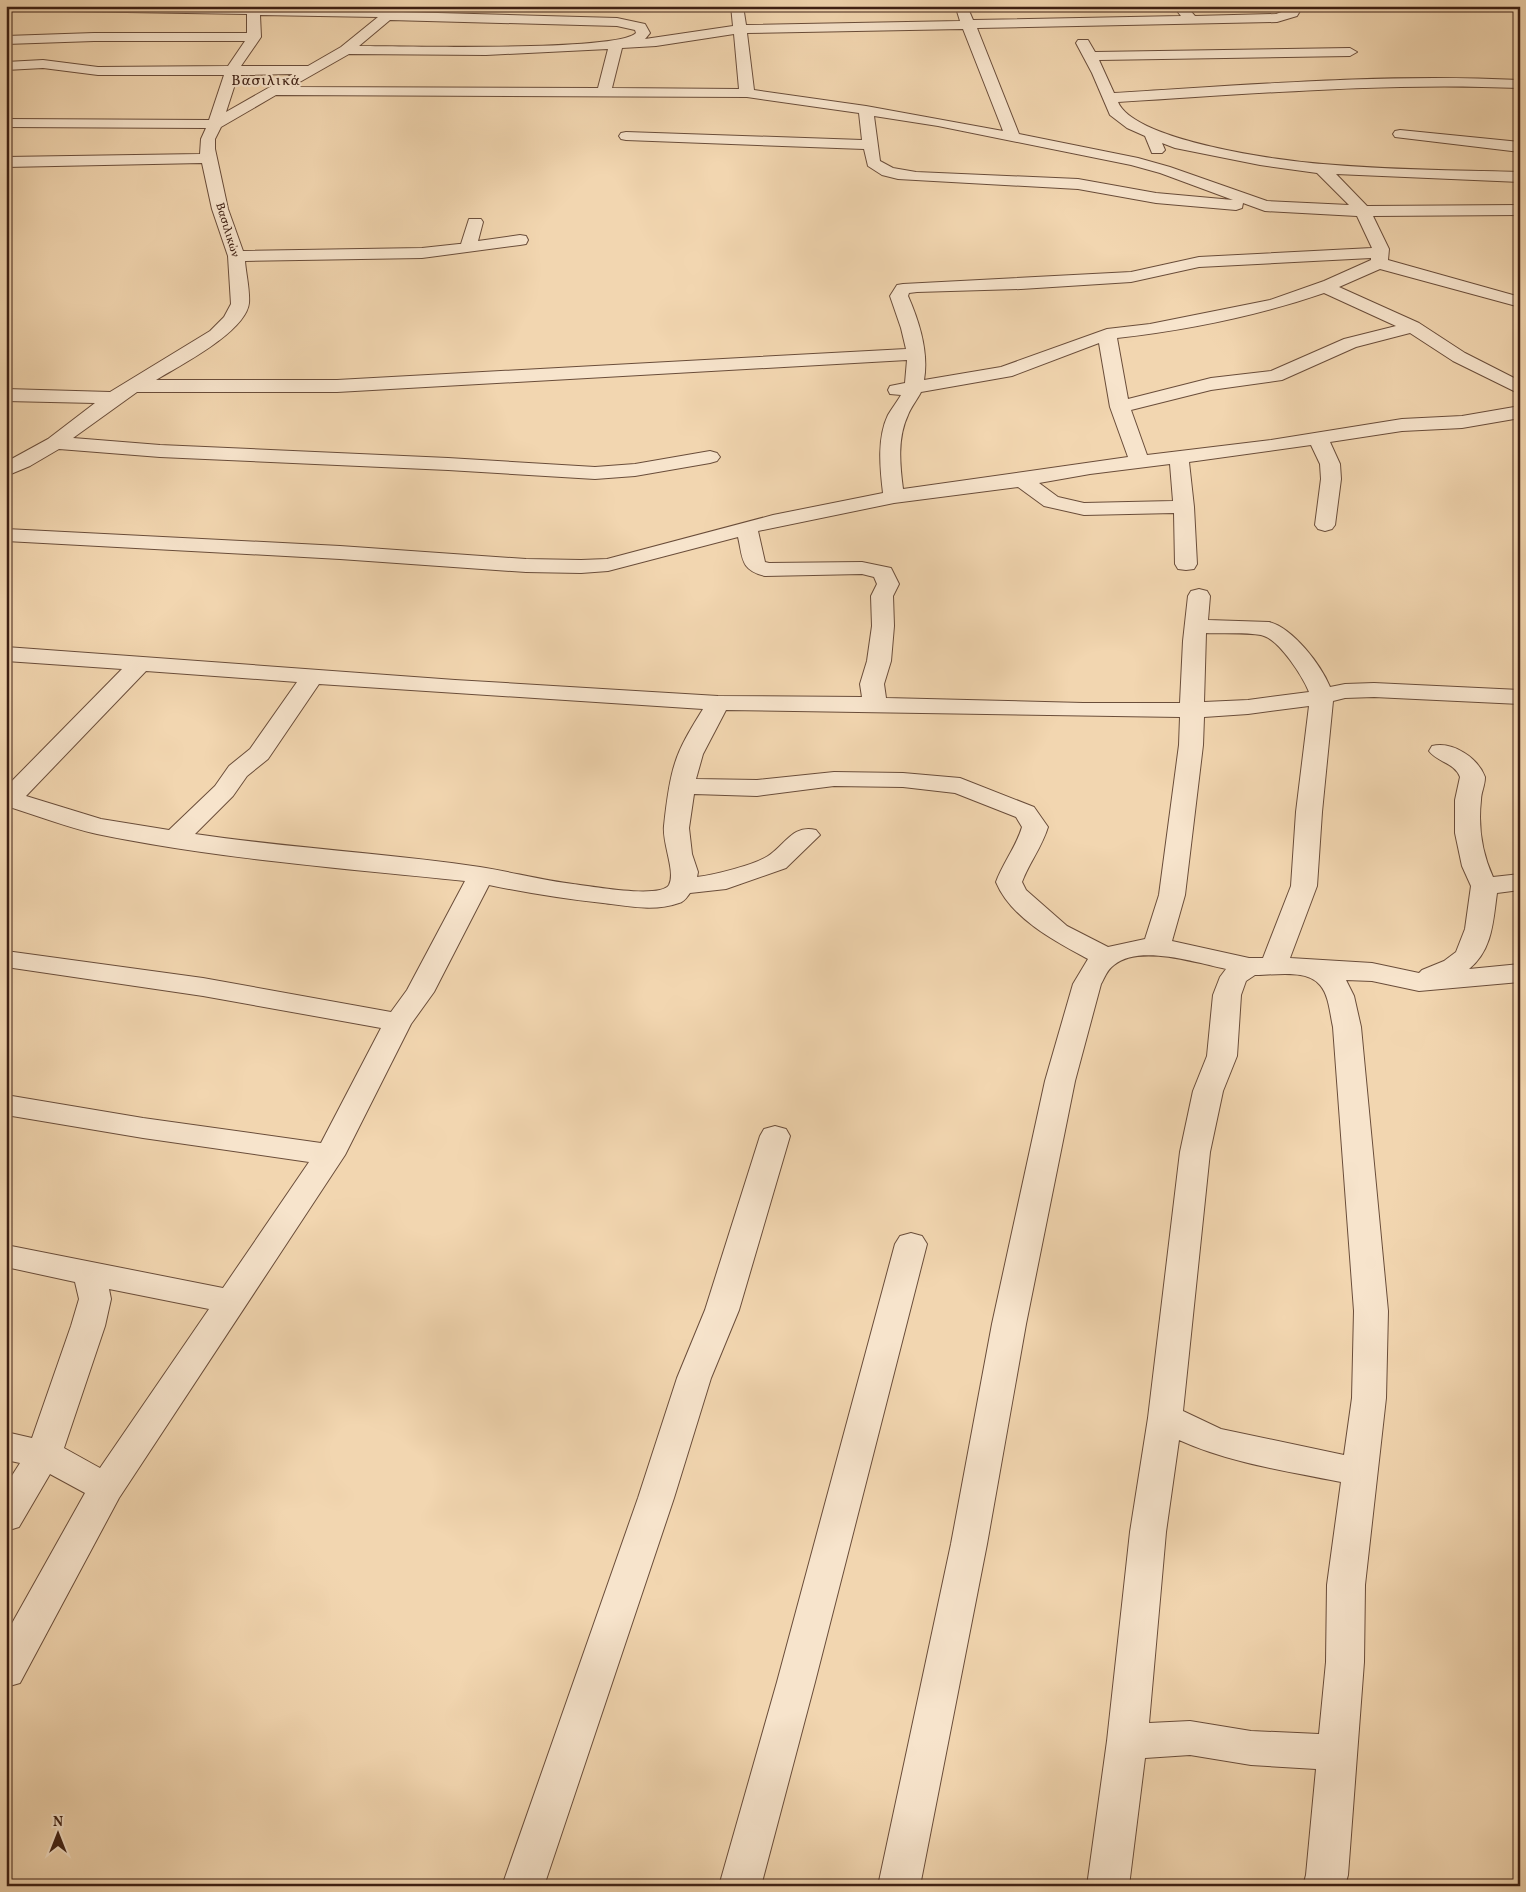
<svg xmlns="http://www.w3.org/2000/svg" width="1526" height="1892" font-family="Vollkorn,serif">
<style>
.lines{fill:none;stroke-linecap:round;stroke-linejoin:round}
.minor-casing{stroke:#6a4d3a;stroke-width:2}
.minor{fill:#f7e4cc;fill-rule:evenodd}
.labels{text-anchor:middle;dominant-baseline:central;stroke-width:4.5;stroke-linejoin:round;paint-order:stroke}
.far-street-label{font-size:12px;fill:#3d1f13;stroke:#f7e4cc}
.far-quarter-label{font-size:15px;letter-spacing:1px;fill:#3d1f13;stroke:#f7e4cc}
</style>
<rect width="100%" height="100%" fill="#f2d6b0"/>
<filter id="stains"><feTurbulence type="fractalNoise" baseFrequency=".004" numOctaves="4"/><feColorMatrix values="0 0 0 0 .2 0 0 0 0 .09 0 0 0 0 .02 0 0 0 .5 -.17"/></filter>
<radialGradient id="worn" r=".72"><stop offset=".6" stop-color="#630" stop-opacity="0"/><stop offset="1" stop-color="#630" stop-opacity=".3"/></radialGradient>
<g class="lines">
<defs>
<g id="minor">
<path d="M6,6H259L388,9L395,6H412L402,12L617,18L645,24L650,33L645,39L733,26L731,6H743L746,25L960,21L956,8L957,6H967L973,20L1181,16L1173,6H1186L1195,16L1276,14L1287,10L1290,6H1303L1297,16L1277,22L977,28L1019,134L1138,158L1170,167L1267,201L1349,205L1317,173L1260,165L1175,148L1162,143L1165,150L1162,153H1152L1145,136L1127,128L1110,115L1092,73L1076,43L1078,40H1088L1095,52L1350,48L1357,52L1350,56L1099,60L1114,93C1250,85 1384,73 1520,80V88C1385,82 1252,94 1118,102C1134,141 1281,161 1323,164C1388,170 1454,170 1520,172V182L1336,174L1367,206L1520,205V215L1373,216L1389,249L1388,260L1520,297V307L1380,269L1339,287L1419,323L1465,353L1520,381V394L1453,361L1410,333L1356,347L1282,380L1211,390L1131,410L1147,455L1271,440L1402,419L1462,416L1520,406V418L1462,428L1402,431L1330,442L1340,464L1341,479L1335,525L1332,529L1325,531L1318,529L1315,525L1321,479L1320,464L1311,445L1189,462L1194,507L1197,564L1194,569L1186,570L1178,569L1175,564L1174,513L1084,515L1044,506L1018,487L894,503L758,531L765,562L769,563L862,562L891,568L899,584L893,596L894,626L891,661L884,684L886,698L1083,703H1180L1183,641L1188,596L1191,591L1199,589L1207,591L1210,596L1208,620L1269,622C1293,628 1321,665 1330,687L1345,684L1374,683L1520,690V704L1374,697L1345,698L1333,701L1322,812L1317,886L1290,958L1372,963L1419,973L1422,970L1444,961L1456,952L1465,929L1471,886L1462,866L1455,833V800L1460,777C1455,763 1437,762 1429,751L1432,746C1453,741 1478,758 1485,777C1485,786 1481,792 1481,800C1478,826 1482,853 1493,877L1520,874V890L1497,893C1493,921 1493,949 1469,969L1520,964V982L1419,991L1372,981L1346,980L1354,996L1361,1027L1388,1311L1386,1398L1365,1585L1364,1662L1348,1875L1345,1886H1303L1306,1875L1316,1769L1251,1765L1190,1755L1145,1758L1129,1886H1087L1107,1741L1130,1532L1148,1418L1180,1152L1193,1091L1207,1056L1213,995L1220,977L1226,969C1197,963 1139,944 1114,965C1107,970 1105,977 1101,984L1075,1081L1026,1324L987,1544L920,1886H878L951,1544L992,1324L1045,1081L1073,984L1088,959C1054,941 1011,918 996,882C1003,863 1016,847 1022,827L1016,817L955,793L903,787L834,786L757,796L694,794L689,828L692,854L698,872L697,877C714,875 754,865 768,856C785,845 793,824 816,830L820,835L786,868L726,889L690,893C687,897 684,902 679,903C654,912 628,906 603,903C564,899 527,893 489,885L434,992L411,1024L345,1155L119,1498L20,1683L6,1687V1634L85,1493L50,1474L19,1527L6,1531V1485L20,1463L6,1460V1432L32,1438L71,1326L79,1299L75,1282L6,1267V1245L223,1288L309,1162L143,1138L6,1115V1095L143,1118L321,1143L381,1028L203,996L6,967V951L203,978L391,1012L407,990L465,881C342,868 218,859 97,834C66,827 36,815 6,806V787L122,669L6,661V647L455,680L718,696L862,697L860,684L867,661L872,626L871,596L877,584L874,577L862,574L765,576C740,570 743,558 738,537L608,571L581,573L526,572L340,559L6,541V529L340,546L526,559L581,560L607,559L773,515L883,493C880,468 877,438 888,415C892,408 897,402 901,395L890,394L888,390L890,386L905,383L907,360L337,392H137L73,438L160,445L448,458L595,467L635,464L710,451L717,453L720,457L717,461L710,463L635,476L595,479L448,470L160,457L59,449L30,466L6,476V462L48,439L95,403L6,401V389L110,392L210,331L224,317L231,304L228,256L212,209L202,163L6,167V157L200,154L201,139L206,128L6,127V119L209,120L224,75H98L43,68L6,70V62L43,60L98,67L228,66L245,41H94L6,44V36L94,33H247V14L6,10ZM260,15L378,17L341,47L308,66H241L261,37ZM390,20L617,26L635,30L636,33C617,52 398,46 359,46ZM963,29L1003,131L866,106L754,90L747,33ZM734,34L739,89L612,88L622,48L656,46ZM608,49L598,88L291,87L349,54L486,55ZM293,74L226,112L238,75ZM276,95L747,97L859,113L862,140L626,132L621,133L619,136L621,139L626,140L864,149L868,166L882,175L898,179L1078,189L1156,203L1236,210L1242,208L1243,203L1265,211L1357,216L1372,248L1199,257L1131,272L903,284L897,285L890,296L901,328L906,349L337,380H156C179,366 246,332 249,303C250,290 246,274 245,261L422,258L520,245L526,244L528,240L526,236L520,235L478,241L483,222L481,219H469L461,244H459L422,248L243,251L228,209L215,149V139L221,127ZM874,116L938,126L1131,165L1160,173L1233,200L1156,193L1078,179L916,172L893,168L880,161ZM1371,258V260L1324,281L1270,300L1150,324L1107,329L1001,367L924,380C929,352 919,321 908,296L909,293L917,292L1021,289L1131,282L1199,267ZM1324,293L1396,326L1344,339L1271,371L1211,378L1128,399L1117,338C1187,330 1257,316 1324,293ZM1099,343L1110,407L1128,457L903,489C900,466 897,438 908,415C911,407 917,400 921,392L1012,376ZM1170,464L1173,501L1084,503L1058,497L1039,483L1090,474ZM1206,633C1219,634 1254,632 1264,636C1280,641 1303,677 1309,692L1248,700L1204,702ZM146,671L297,682L250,749L229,766L215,786L169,830L101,819L26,796ZM319,684L703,709C692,727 681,744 675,763C669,781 666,807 664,826C662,843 676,872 669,885C660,899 590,886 573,884C542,880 511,872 480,867C385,853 289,848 195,834L233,796L247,776L268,759ZM1309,706L1296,812L1291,886L1263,958H1249L1172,941L1185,895L1203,745L1204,717L1248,714ZM726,710L1180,717L1179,745L1159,895L1145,939L1108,947L1067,926L1026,890L1022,882C1029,863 1042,847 1048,827L1034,807L960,778L903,773L834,772L757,780L696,779L703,754ZM1255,975C1275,975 1307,969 1320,985C1329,995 1330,1014 1333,1027L1354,1311L1352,1398L1344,1455L1221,1429L1183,1411L1210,1152L1223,1091L1237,1056L1241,995L1246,981ZM109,1289L209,1309L100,1468L64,1448L105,1326L111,1299ZM1179,1440C1230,1463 1286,1471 1341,1482L1327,1585L1326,1662L1319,1734L1251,1731L1190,1721L1149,1723L1166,1532Z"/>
<polygon points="1400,130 1520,142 1520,152 1395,137 1393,134 1395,131"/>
<polygon points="775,1126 786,1129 790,1136 739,1310 711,1378 674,1498 544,1886 502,1886 638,1498 677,1378 705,1310 760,1136 764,1129"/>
<polygon points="911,1233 922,1236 927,1244 815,1682 761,1886 719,1886 777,1682 895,1244 900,1236"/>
</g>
</defs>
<!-- minor casing -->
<use href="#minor" class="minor-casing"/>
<!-- minor -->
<use href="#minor" class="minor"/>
</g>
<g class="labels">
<!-- far-street labels -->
<g class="far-street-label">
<text transform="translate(227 230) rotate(73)">Βασιλικών</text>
</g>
<!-- far-quarter labels -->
<g class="far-quarter-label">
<text x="266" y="81">Βασιλικά</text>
</g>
</g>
<!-- margin -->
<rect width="1526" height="1892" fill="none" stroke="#f2d6b0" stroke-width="25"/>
<rect x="8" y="8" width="1511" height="1877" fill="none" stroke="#3d1f13" stroke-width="2.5"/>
<rect x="12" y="12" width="1501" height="1867" fill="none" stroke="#3d1f13"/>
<!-- north arrow -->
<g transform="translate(58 1834)" stroke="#f7e4cc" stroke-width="4" paint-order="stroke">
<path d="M0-4L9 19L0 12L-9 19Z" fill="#3d1f13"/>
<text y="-8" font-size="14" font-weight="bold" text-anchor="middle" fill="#3d1f13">N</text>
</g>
<rect width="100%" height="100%" filter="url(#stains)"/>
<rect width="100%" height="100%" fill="url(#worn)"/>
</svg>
